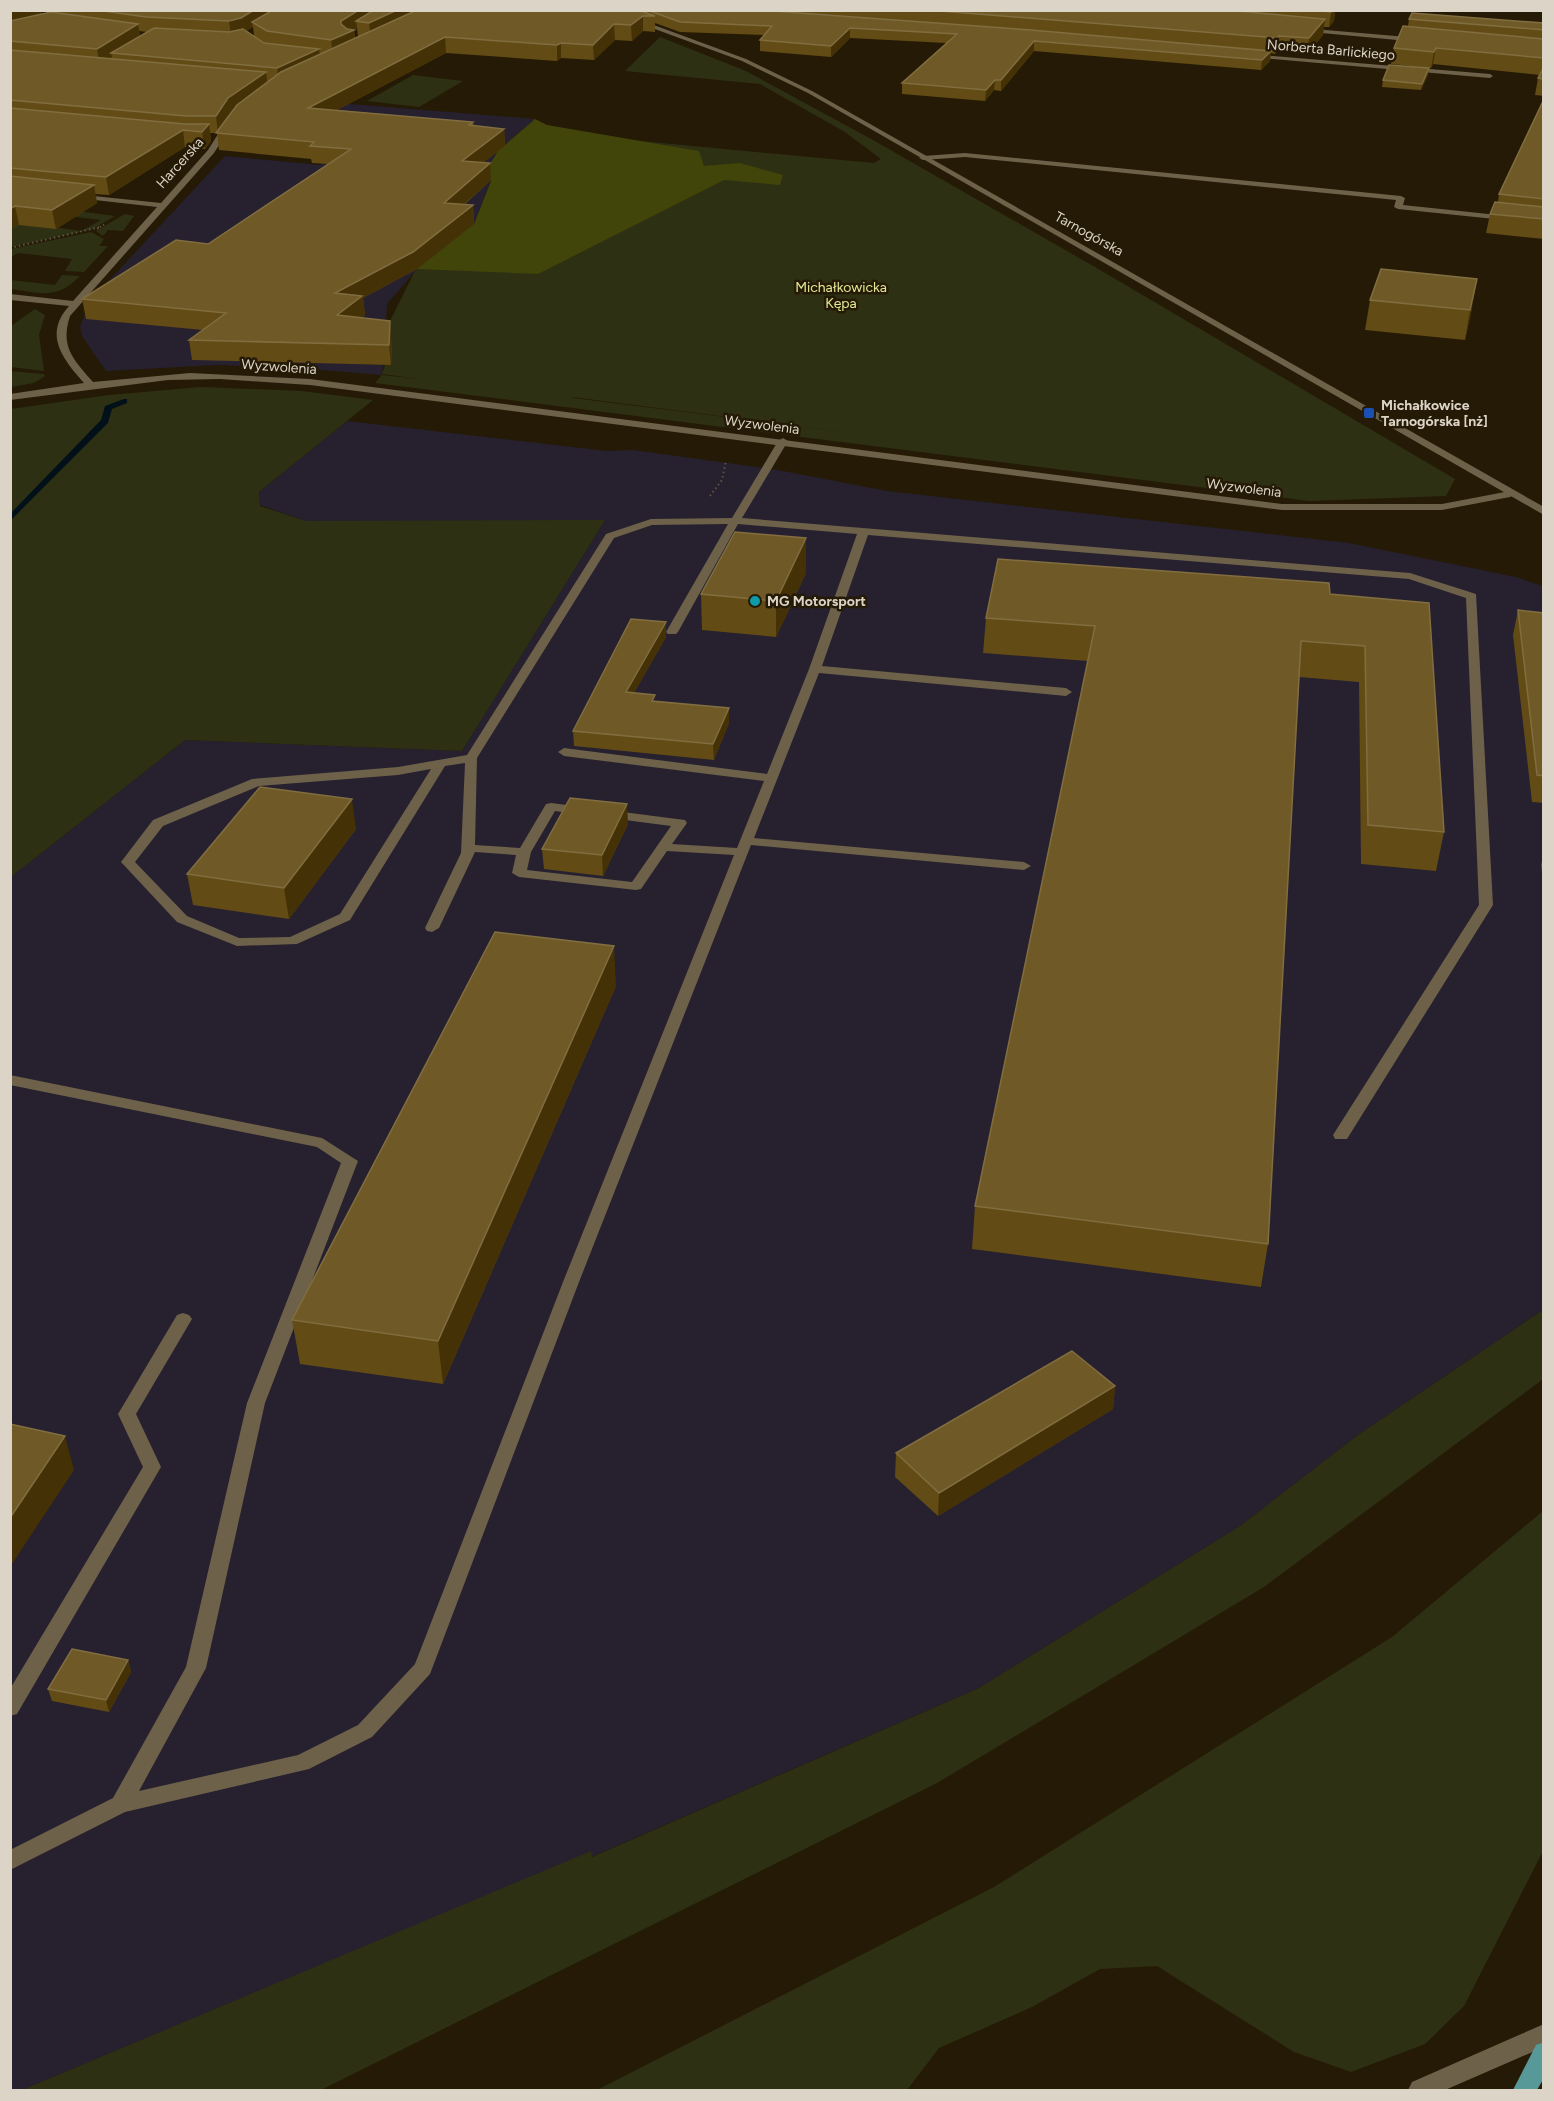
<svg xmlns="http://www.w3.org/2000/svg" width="1554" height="2101" font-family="Figtree,sans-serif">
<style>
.industrial{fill:#26202f}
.green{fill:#2e3013;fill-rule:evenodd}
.forest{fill:#414509}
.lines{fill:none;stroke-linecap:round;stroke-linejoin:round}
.stream{fill:#02101a;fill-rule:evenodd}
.path-far1{stroke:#5f5543;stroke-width:1.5;stroke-dasharray:1.5 2;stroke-linecap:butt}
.path{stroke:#5f5543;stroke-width:2;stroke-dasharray:1.5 3;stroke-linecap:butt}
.service{fill:#6d6149;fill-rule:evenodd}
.minor{fill:#6d6149;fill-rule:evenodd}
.tertiary{fill:#6d6149;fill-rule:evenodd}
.primary{fill:#579898;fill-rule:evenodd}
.wall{fill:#624b14;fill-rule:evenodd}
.shaded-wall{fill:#443106}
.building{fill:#6f5a27;stroke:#806d40;stroke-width:1.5}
.transit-dot{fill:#1a4fb4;stroke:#251a05;stroke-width:2}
.culture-dot{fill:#0f9aa8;stroke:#251a05;stroke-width:2}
.labels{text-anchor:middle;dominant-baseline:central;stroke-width:5;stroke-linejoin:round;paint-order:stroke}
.far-street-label{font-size:14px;fill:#dbd4c7;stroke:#251a05}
.far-park-label{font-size:14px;fill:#e2ea95;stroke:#251a05}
.far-poi-label{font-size:14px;font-weight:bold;fill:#dbd4c7;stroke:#251a05;text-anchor:start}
</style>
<rect width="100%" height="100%" fill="#251a05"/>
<!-- industrial -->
<g class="industrial">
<polygon points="276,98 535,119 498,151 484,175 491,180 474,224 417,269 387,304 382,375 298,368 217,365 106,371 82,336 80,326 91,300 225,156 320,165 356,141"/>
<polygon points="347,421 607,451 633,450 778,470 887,491 1349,543 1516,577 1543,586 1543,1310 1358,1435 1240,1526 979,1688 591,1857 591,1852 22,2090 11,2090 11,877 185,740 462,751 604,521 306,521 260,505 259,492"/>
</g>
<!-- green -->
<g class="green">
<path d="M660,37L746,71L873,140L1095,267L1455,479L1446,496L1309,501L375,383L382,375L420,379L382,374L387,359L388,325L416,269L474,224L494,199L506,146L524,130L874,163L881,159L845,132L760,84L625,71ZM572,397L876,436L573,398Z"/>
<polygon points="413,75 463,81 419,107 367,101"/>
<polygon points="77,211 115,216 93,229 11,247 11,221 81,231 101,220 68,216"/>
<polygon points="125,214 134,216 123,231 108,230 103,236 96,231"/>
<polygon points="91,232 104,239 99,246 108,246 84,272 65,271 72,259 18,253 11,257 11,249"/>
<path d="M62,275L80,276C57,300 41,293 11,289V280L55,285Z"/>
<polygon points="35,309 45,315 39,335 44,371 11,367 11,326"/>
<polygon points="10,371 44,374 45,376 34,383 11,387"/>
<polygon points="201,387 302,391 373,400 259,492 260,506 306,521 605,520 462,751 185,740 11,877 11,409 109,395"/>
<polygon points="1543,1310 1543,1379 1264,1587 937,1783 321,2090 22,2090 591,1851 592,1857 979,1688 1240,1526 1358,1435"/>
<polygon points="1543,1511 1543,1851 1464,2006 1425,2044 1351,2072 1294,2052 1157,1966 1100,1969 1032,2007 939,2048 907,2090 597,2090 994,1887 1392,1637"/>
</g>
<!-- forest -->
<polygon class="forest" points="535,119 547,125 699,151 704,166 740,163 783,175 780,185 724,180 538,274 417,269 474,224 491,181 483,175 498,151"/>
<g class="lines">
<!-- stream -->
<polygon class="stream" points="124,399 127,399 127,403 112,409 108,423 10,521 10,514 101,420 105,406"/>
<!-- path-far1 -->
<polyline class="path-far1" points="97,229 105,224"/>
<!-- path -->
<g class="path">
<polyline points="10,248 100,227"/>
<polyline points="710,496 722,480 726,461"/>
</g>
<!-- service -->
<g class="service">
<polygon points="965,153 1401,196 1405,198 1403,205 1544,220 1544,224 1398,209 1394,207 1396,200 965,157 923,160 919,158 923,156"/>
<path d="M783,438L788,441L742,518L1410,573L1476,594L1493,905L1347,1139H1335L1333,1135L1479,905L1466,598L1409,579L868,535L822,666L1066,688L1072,692L1066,696L819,673L754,838L1024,862L1031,866L1024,870L751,845L579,1282L430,1674L372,1737L309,1769L125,1812L10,1870V1850L113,1798L186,1667L247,1403L341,1163L317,1147L10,1085V1075L322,1138L358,1161L265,1403L206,1668L139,1791L298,1755L358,1725L415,1664L563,1282L734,855L667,851L641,889L636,890L519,877L512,873L516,855L475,852L439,928L432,932L427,931L425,928L461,853L465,763L445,766L350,920L297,944L237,946L177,922L121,862L153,820L252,779L398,767L467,755L606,534L651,519L732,518L778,441ZM728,524L666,632L668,634H676L678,632L738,524L857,534L809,669L767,774L564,748L558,752L564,756L764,781L737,848L672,844L687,823L685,820L607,810L600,814L602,817L671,826L632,882L527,870L531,852L555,811L583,815L589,811L583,807L551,803L546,804L520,848L475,845L477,758L614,538L652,525ZM431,769L340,914L290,937L239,938L187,916L135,862L163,826L259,786L398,775Z"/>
<polygon points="183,1313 189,1315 192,1319 136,1414 161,1467 17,1714 10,1716 10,1689 143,1467 118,1414 177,1315"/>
<polygon points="1544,2024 1544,2047 1445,2090 1408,2090 1412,2082"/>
</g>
<!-- minor -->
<g class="minor">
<polygon points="1302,28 1419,38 1422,40 1419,42 1300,31"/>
<polygon points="1248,54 1490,74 1493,76 1490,78 1250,57"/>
<path d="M225,123L232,125L214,153L70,316C60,347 73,359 93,382L190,373L310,379L1282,504H1442L1510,491L1515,494L1510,497L1442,510H1282L310,385L220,379L168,380L10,400V394L84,383C63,359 43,335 69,306L10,300V294L73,301L157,207L77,198L73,196L74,194L161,203L208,150Z"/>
</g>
<!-- tertiary -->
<polygon class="tertiary" points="603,10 613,10 746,59 812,91 1544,507 1544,515 808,93 742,61"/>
<!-- primary -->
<polygon class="primary" points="1544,2042 1544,2078 1537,2090 1513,2090 1536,2045"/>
</g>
<!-- wall -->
<g class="wall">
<path d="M10,10H40L41,14L48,13L46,11L42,10H638L646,13V10H1335L1334,21L1329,27H1324L1323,35L1307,54L1277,51L1275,54L1271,53L1270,61L1261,70L1034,51L1001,91L994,90L985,101L902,94V83L946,43L850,38L831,57L760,51V40L764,35L680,32L655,23V32L643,31L632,41L615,40L594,60L561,58L557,61L446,53L337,110L473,122L474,126L504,129L505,146L484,162L491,180L464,205H473L474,224L415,270L363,298L365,315L361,318L392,341L391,365L192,360L189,340L203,330L86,319L82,299L208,244L328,164L312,163L311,159L219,150L217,133H210L211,141L205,149L185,147L109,195L95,194L97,203L56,229L19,225L10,229ZM253,27L254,36L246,31ZM357,28L358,37H359L355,39L354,30H353ZM139,31L147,32L140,36Z"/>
<polygon points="1409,19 1544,23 1544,96 1535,95 1538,78 1540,75 1433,64 1431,68 1391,64 1394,48 1408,26"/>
<polygon points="1428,75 1421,90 1382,87 1383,80"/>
<polygon points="1544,99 1544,239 1486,233 1490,214 1498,202 1499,194"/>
<polygon points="1370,300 1472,308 1465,340 1365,330"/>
<polygon points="806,573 776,637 702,630 701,594"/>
<polygon points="1330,594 1429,603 1444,832 1436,871 1361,864 1359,682 1299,677 1268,1244 1261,1287 972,1249 975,1206 1088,661 983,653 986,618"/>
<polygon points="1518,610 1544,613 1544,803 1532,802 1513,635"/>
<polygon points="666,622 666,637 634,693 655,701 729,708 729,723 714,760 574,746 573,731"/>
<polygon points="628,824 603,876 544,869 542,849"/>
<polygon points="356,829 289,919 193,905 187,874"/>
<polygon points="1544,853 1544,890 1541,865"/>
<polygon points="616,986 443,1384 300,1364 292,1320"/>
<polygon points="1115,1386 1113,1409 938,1516 895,1477 896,1453"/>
<polygon points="128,1660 131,1672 109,1712 52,1701 48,1689"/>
</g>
<!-- shaded-wall -->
<g class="shaded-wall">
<polygon points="19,10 40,10 42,21 10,29 10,13"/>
<polygon points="254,10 283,10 252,22 253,27 243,33 231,36 229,21"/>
<polygon points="359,10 385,10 356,21 357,28 350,32 354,30 355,45 333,56 331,40 341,24 341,21"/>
<polygon points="397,10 432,10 371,38 369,23"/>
<polygon points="1332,10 1335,10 1334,21 1329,27 1331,12"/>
<polygon points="643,16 643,31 632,41 631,25"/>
<polygon points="1325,19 1323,35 1307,54 1309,38"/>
<polygon points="138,24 141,39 111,53 112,57 100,65 97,49"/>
<polygon points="614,24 615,40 594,60 593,45"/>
<polygon points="850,28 850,38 831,57 831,46"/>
<polygon points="1279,36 1277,51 1275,54 1277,38"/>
<polygon points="445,37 446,53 310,124 308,108"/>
<polygon points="1034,41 1034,51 1001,91 1001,80"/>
<polygon points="561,43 561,58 557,61 557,45"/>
<polygon points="1436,48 1433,64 1431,68 1434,52"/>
<polygon points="319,49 321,61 279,81 277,68"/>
<polygon points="1271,51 1270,61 1261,70 1262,60"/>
<polygon points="1429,68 1428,75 1421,90 1422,84"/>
<polygon points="266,72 268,88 218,133 216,116 228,98"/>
<polygon points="995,80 994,90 985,101 986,90"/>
<polygon points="209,124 211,141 205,149 202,132"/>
<polygon points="504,129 505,146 463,178 462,161"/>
<polygon points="183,130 185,147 109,195 106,177"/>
<polygon points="490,163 491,180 445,221 444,203"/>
<polygon points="94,185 97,203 56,229 52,210"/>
<polygon points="473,205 474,224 415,270 363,298 365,315 339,335 335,293"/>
<polygon points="15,206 19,225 10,229 10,209"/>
<polygon points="1477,279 1472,308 1465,340 1470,310"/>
<polygon points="390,321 392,341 391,365 389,345"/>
<polygon points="806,538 806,573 776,637 776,601"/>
<polygon points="666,622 666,637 626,707 626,692"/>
<polygon points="729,708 729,723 714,760 713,744"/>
<polygon points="352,799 356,829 289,919 284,888"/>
<polygon points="627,804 628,824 603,876 602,855"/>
<polygon points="614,946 616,986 443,1384 438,1341"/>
<polygon points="1115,1386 1113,1409 938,1516 939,1493"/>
<polygon points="65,1436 74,1470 10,1567 10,1518"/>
<polygon points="128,1660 131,1672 109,1712 106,1700"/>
</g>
<!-- building -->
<g class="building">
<polygon points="96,10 254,10 241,18 229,21 146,17"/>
<polygon points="273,10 359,10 341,21 341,24 347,29 354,30 331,40 267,31 252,22"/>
<polygon points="374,10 397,10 369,23 356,21"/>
<polygon points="417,10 638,10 655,16 643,16 631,25 614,24 593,45 561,43 557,45 445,37 308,108 473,122 469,125 504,129 462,161 490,163 444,203 473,205 413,252 335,293 362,296 337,315 390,321 389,345 189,340 226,313 82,299 176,240 208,244 351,149 310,146 314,142 216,133 237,105 281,72"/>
<polygon points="647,10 757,10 1031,30 1271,51 1262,60 1034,41 1001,80 995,80 986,90 902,83 957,34 850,28 831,46 760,40 772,26 680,22"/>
<polygon points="927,10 1226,10 1325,19 1309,38 1279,36 1277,38"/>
<polygon points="1311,10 1332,10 1331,12"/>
<polygon points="51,12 138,24 97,49 10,41 10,21"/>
<polygon points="1412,13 1544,23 1544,30 1409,19"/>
<polygon points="1403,26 1544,39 1544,58 1436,48 1434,52 1394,48"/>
<polygon points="154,28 229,32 243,29 264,43 319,49 277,68 111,53"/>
<polygon points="10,50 266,72 228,98 216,116 186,116 10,100"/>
<polygon points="1389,65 1429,68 1422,84 1383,80"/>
<polygon points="1544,67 1544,79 1538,78"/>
<polygon points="1544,99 1544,199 1499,194"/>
<polygon points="10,108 185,124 209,124 202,132 183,130 106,177 10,168"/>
<polygon points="10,176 94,185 52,210 15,206 10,209"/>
<polygon points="1495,202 1544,207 1544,219 1490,214"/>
<polygon points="1381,269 1477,279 1470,310 1370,300"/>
<polygon points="735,532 806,538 776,601 701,594"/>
<polygon points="998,559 1329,583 1330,594 1429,603 1444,832 1368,825 1365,646 1301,641 1268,1244 975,1206 1095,626 986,618"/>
<polygon points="1518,610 1544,613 1544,776 1537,775"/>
<polygon points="631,619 666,622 626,692 655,695 652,701 729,708 713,744 573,731"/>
<polygon points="260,787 352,799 284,888 187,874"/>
<polygon points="570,798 627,804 602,855 542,849"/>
<polygon points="495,932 614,946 438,1341 292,1320"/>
<polygon points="1072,1351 1115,1386 939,1493 896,1453"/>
<polygon points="10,1424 65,1436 10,1518"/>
<polygon points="72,1649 128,1660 106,1700 48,1689"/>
</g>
<!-- markers -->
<rect class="transit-dot" x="1363" y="407" width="12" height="12" rx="3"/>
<circle class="culture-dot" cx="755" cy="601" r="6"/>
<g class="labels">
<!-- far-street labels -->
<g class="far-street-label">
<text transform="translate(1331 50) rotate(5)">Norberta Barlickiego</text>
<text transform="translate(180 163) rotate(-48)">Harcerska</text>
<text transform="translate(1089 234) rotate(29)">Tarnogórska</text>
<text transform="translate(279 367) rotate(4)">Wyzwolenia</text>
<text transform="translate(762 425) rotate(7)">Wyzwolenia</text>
<text transform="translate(1244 488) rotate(7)">Wyzwolenia</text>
</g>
<!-- far-park labels -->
<g class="far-park-label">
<text x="841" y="287">Michałkowicka<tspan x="841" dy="16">Kępa</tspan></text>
</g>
<!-- far-poi labels -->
<g class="far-poi-label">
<text x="1381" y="405">Michałkowice<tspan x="1381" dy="16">Tarnogórska [nż]</tspan></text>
<text x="767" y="601">MG Motorsport</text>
</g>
</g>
<!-- border -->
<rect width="1554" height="2101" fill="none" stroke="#dbd4c7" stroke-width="24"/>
</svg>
